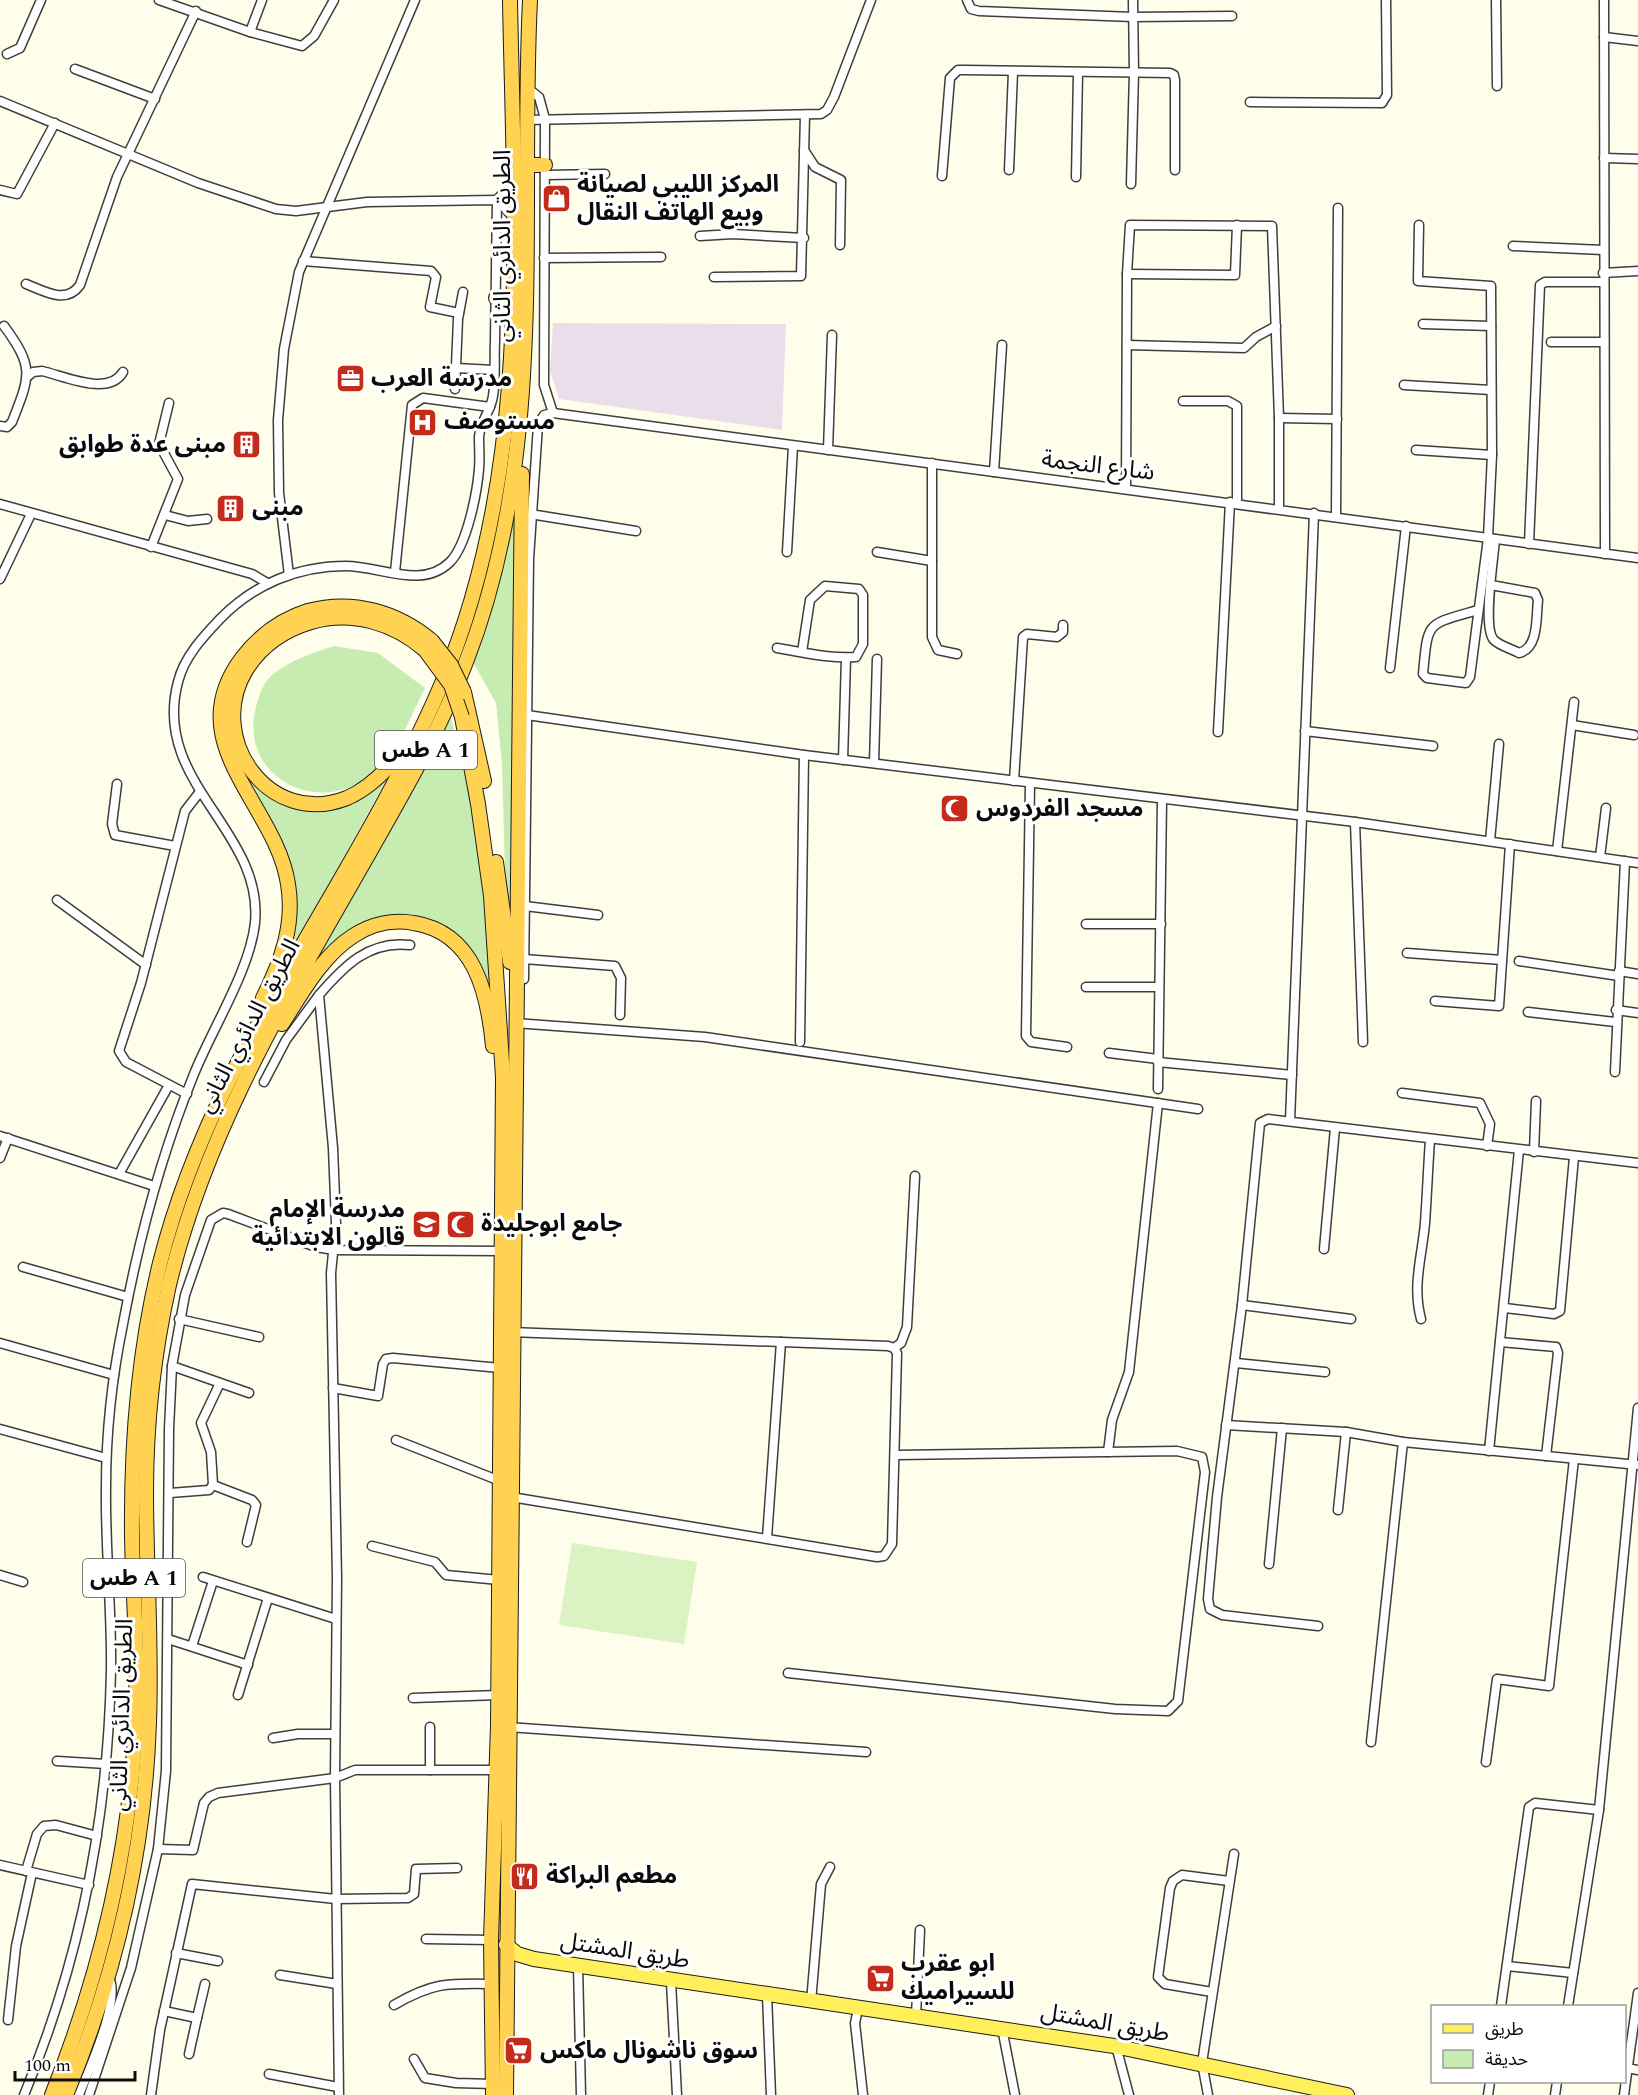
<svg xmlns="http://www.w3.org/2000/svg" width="1638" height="2095" font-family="Spectral,'Noto Sans Arabic',serif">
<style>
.industrial{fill:#ebdeeb}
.green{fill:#c7ecb1}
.pitch{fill:#dbf2c3}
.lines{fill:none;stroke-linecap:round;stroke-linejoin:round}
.minor-casing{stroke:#3e3e3e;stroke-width:11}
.primary-casing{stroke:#1c1c1c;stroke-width:16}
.trunk-casing{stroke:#1c1c1c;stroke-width:16}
.minor{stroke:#fff;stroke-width:8}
.primary{stroke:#ffef5a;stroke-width:14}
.trunk{stroke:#ffd251;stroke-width:14}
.trunk-bridge-casing{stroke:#1c1c1c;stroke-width:16;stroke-linecap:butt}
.trunk-bridge{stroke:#ffd251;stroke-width:14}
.labels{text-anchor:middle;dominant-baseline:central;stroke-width:6;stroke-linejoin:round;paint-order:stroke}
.shield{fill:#fff;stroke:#545454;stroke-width:1.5}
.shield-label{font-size:22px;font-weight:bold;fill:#0b0b0b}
.poi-label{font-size:24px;font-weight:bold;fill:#0b0b0b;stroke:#fff;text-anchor:start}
.street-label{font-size:24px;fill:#0b0b0b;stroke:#fff}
</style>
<rect width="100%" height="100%" fill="#fffeea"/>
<!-- industrial -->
<polygon class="industrial" points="553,323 786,324 782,430 559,399 550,371"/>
<!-- green -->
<g class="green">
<polygon points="514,519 515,684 511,937 505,872 502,764 496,703 473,662"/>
<path d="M334,646L378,653L425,688C411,716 399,748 376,770C324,821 237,779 256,707C259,695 263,683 272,675C290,660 313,653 334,646Z"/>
<path d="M450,715C479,812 486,915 494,1015L455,937C438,933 388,919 373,920C348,922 328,952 313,969L311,966L367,873Z"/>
<polygon points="396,762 304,929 282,962 293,921 262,806 251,780 264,792 344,803"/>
</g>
<!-- pitch -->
<polygon class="pitch" points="572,1543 697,1562 684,1644 559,1625"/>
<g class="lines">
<defs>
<g id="minor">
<polyline points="159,0 250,32 302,46 314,36 334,0"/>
<polyline points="967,0 971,9 979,11 1133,17 1232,16"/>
<polyline points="1496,0 1497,86"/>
<polyline points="1604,0 1605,554"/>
<polyline points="250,32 262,0"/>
<polyline points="1604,37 1638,41"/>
<polyline points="7,54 20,48 41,0"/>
<polyline points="75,69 155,99"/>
<polyline points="526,87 539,97 545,119 544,385 553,413"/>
<polyline points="0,101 198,183 276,209 296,211 367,202 497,200 513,217"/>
<polyline points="1250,102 1382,103 1387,95 1386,0"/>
<polyline points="526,120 821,114 827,110 834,97 871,0"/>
<polyline points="804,150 815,167 841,180 840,245"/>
<polyline points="1604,158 1638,159"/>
<polyline points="1009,170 1013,72"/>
<polyline points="545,175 605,174"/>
<polyline points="942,176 950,78 958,70 965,70 1170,73 1174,75 1175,80 1175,170"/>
<polyline points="1076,177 1078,73"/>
<polyline points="1131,184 1134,73 1133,0"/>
<polyline points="0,190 17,194 55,123"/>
<path d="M1419,225L1418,281L1491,286L1492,455L1488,538L1470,677L1466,683L1427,678L1423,674C1428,620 1426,625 1478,610"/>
<polyline points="700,236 733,234 804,238"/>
<polyline points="1513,246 1603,250"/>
<polyline points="544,258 661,257"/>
<polyline points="303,261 431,271 436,277 430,307 459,313"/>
<polyline points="1603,273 1638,271"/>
<polyline points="1127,274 1235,275 1237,225"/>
<polyline points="714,277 801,276 805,115"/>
<path d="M26,284C44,291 66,305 80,285L117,177L196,11"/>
<polyline points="1423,324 1491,326"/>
<polyline points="1551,342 1603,342"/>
<polyline points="1127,345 1244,348 1256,337 1276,326"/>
<polyline points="456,368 494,370"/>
<path d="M27,377L33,372L42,371C64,376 109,397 123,372"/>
<polyline points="1404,385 1491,390"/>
<polyline points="455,389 458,319 463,292"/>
<polyline points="1183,401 1228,401 1237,406 1237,503"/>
<polyline points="1279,418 1337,419"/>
<path d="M0,426L7,427L12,422C30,376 35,368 4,326"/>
<polyline points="828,450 832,335"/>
<polyline points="1416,450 1492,455"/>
<polyline points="932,463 932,637 938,650 957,654"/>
<polyline points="994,472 1002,345"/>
<polyline points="1126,489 1127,274 1130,225 1272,226 1279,418 1279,509"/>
<polyline points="0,504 252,574 267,583"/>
<polyline points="530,514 636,531"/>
<polyline points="165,515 188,521 207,519"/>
<polyline points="1336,516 1338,208"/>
<polyline points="1529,544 1540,285 1545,282 1603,282"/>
<polyline points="151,547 178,479 159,444 169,403"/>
<polyline points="787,552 793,446"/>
<polyline points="877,552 932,561"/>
<polyline points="395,572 412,405 423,398 490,407"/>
<polyline points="289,575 279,493 278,420 284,349 299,272 415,0"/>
<polyline points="0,579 31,514"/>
<path d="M1491,585L1535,593L1538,600C1536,617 1539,648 1519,653C1512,649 1500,646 1494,640C1482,628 1494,557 1495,539"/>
<path d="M777,648C802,652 830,659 856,657L863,644V595L859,589L825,586L810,600L802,652"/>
<polyline points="1390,668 1406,526"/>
<polyline points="527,715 804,755 1355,822 1638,863"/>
<polyline points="1572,725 1634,735"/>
<polyline points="1305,731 1433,746"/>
<polyline points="1218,732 1230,502"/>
<polyline points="843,760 846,658"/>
<polyline points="874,763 877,659"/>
<polyline points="1014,781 1023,637 1027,634 1057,637 1063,632 1063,625"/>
<polyline points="117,784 112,824 115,835 175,846"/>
<polyline points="1030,784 1026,1036 1031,1042 1067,1047"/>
<polyline points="1355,822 1363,1042"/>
<polyline points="1490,841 1499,744"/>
<polyline points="1557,851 1574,702"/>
<polyline points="1600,857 1606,808"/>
<polyline points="57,900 146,965"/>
<polyline points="525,906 598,915"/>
<polyline points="1086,924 1161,924"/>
<polyline points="1407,953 1502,960"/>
<polyline points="524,959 615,966 621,978 620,1015"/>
<polyline points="1519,961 1619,976"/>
<polyline points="1619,971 1638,974"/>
<polyline points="524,979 529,559 538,425 544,415 553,413 1638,558"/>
<polyline points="1086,987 1159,987"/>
<polyline points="1435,1001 1499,1006 1510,844"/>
<polyline points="1616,1010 1638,1013"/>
<polyline points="1528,1012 1615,1022"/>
<polyline points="515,1023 705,1037 1198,1109"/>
<polyline points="800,1042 804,755"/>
<polyline points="1109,1053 1158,1059"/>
<polyline points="1158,1062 1292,1075"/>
<polyline points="1615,1072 1625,861"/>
<polyline points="264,1082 286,1040 319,995"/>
<polyline points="1158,1089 1162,800"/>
<polyline points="1402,1093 1480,1103 1490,1124 1487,1146"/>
<polyline points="187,1094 126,1062 119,1051 141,983 185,811 199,793"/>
<polyline points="1290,1121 1314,513"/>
<polyline points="0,1136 154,1186"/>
<polyline points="1534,1152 1536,1101"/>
<polyline points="0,1158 8,1138"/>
<polyline points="119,1174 169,1085"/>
<polyline points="1324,1249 1335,1128"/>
<polyline points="23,1267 128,1297"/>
<polyline points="1242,1305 1351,1319"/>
<polyline points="1505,1308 1554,1314 1560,1311 1574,1157"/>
<polyline points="179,1319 259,1337"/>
<path d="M1421,1319C1412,1285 1422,1257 1425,1223C1427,1195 1428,1168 1430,1140"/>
<polyline points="510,1332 888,1346 894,1348 897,1353 892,1544 884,1556 877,1557 511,1497"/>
<polyline points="1500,1342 1556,1347 1558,1353 1546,1456"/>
<polyline points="0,1343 114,1375"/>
<polyline points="894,1348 901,1343 907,1327 915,1176"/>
<polyline points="1236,1363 1325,1372"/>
<polyline points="172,1366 249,1393"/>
<polyline points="333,1388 378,1396 383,1364 386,1359 393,1358 500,1368"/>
<polyline points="1226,1425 1346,1432 1403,1442 1638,1465"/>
<polyline points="0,1429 106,1458"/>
<polyline points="396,1440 500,1481"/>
<polyline points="1489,1451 1519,1150"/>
<polyline points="1108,1452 1112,1420 1129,1372 1158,1103"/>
<polyline points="213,1485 252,1500 256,1505 247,1542"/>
<polyline points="170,1493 209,1490 213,1485 211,1452 201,1423 220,1383"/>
<polyline points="1338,1510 1346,1432"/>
<polyline points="767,1538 781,1342"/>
<polyline points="372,1546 435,1562 446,1575 499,1580"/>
<polyline points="1269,1564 1282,1428"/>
<polyline points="0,1575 23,1582"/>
<polyline points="203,1577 336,1619"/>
<polyline points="1318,1626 1222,1615 1210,1609 1208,1599 1217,1497 1242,1305 1260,1123 1268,1119 1638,1163"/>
<polyline points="168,1639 248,1665"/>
<polyline points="192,1646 213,1581"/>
<polyline points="788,1673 1115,1709 1168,1711 1178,1701 1205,1472 1202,1457 1177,1451 896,1455"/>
<polyline points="238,1695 268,1598"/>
<polyline points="413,1698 498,1695"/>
<polyline points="430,1727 430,1770"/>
<polyline points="507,1727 866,1752"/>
<polyline points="273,1738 298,1734 335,1734"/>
<polyline points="1371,1742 1403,1442"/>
<polyline points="57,1761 106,1764"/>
<polyline points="1486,1762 1497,1679 1549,1686 1574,1459"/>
<polyline points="158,1849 193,1850 204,1803 209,1797 218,1793 335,1778 355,1770 496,1770"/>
<polyline points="0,1865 89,1885"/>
<polyline points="26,1871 37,1834 44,1826 56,1825 97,1836"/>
<polyline points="426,1939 491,1940"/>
<polyline points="176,1953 218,1961"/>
<polyline points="578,1965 581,2095"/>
<polyline points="1507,1966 1573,1973"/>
<polyline points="280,1975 337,1984"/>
<polyline points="671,1982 677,2095"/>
<polyline points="1212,1992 1165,1984 1158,1977 1170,1888 1173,1881 1182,1875 1229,1881"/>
<polyline points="767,1995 771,2095"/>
<polyline points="811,2002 821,1884 830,1867"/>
<path d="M394,2005C433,1982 449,1983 493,1984"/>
<polyline points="1501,2006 1529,1807 1535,1803 1599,1810"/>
<polyline points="1568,2006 1599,1810 1638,1408"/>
<polyline points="858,2009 855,2023 863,2095"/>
<polyline points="164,2011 197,2018 205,1984"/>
<polyline points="916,2016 920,1930"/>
<polyline points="8,2020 16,1946 32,1873"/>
<polyline points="1002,2028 1015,2095"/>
<polyline points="1116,2046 1129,2095"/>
<polyline points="189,2054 197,2018"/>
<polyline points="414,2059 425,2078 456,2083 493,2084"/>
<polyline points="1627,2068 1638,2070"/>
<polyline points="269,2074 338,2087"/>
<path d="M24,2095C80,1961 108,1817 111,1671C112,1610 105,1548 106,1487C106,1432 112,1378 123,1324C139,1238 161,1155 194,1074C212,1029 250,970 255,923C264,830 151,783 178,682C184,657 203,637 220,619C254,584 298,566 346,566C380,566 422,590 450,562C467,545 477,493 479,469C480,458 479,448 479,437C480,421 491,411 493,396C496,378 494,359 495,342C496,294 496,247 497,200L512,182"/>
<path d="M79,2095C87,2074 125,1992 107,1975"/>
<polyline points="89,2095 131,1968 158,1849 166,1771 169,1429 172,1366 185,1295 211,1220 223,1213 228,1214 316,1247 334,1250 502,1251"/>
<polyline points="151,2095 160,2030 192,1884 336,1899 408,1898 414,1894 416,1869 457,1868"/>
<path d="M339,2095L335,1778L337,1578L331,1273L336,1223L333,1148L319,995C344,966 369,940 410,945"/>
<polyline points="1208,2095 1202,2063 1234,1854"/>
<polyline points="1488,2095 1490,2082"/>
<polyline points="1555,2095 1557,2082"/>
<polyline points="1624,2095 1638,1993"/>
</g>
<polyline id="primary" points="506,1945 517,1954 534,1959 1114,2046 1347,2095"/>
<g id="trunk">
<polyline points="526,165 545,165"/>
<polyline points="496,298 512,298"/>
<polyline points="464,692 484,781"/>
<polyline points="462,717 478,804 491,896 503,1077 498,1725 491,1940 493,2095"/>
<path d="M407,743C392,765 372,787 347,798C269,829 205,738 246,670C261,646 284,630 311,622C352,610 394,623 425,650"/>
<polyline points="496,862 510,962"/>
<path d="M263,998C281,962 295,925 288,884C276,804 178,743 242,658C259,636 282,619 308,611C353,599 397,612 432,641"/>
<path d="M282,1024C302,993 322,956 353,936C371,924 393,919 414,923C475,933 488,994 493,1046"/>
<path d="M52,2095C101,1972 132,1843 136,1711C138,1652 133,1594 132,1536C131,1445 138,1352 160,1263C213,1051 358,881 442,683C533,468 514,227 510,0"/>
<path d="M66,2095C115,1977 145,1850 149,1722C152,1645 146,1568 146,1492C146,1422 154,1352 169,1285C207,1126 292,989 372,848C406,788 441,728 466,662C549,449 519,223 530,0"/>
<polyline points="506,2095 522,474"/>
</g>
</defs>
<!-- minor casing -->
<use href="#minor" class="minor-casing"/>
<!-- primary casing -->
<use href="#primary" class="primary-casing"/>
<!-- trunk casing -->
<use href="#trunk" class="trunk-casing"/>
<!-- minor -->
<use href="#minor" class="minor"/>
<!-- primary -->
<use href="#primary" class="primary"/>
<!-- trunk -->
<use href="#trunk" class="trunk"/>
<defs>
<g id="trunk-bridge">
<polyline points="432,641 451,665 464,692"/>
<polyline points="425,650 451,685 462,717"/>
</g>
</defs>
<!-- trunk-bridge casing -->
<use href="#trunk-bridge" class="trunk-bridge-casing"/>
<!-- trunk-bridge -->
<use href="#trunk-bridge" class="trunk-bridge"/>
</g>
<!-- icons -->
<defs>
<symbol id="shop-square" viewBox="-11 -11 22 22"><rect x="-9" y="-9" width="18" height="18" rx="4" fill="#c52b1a" stroke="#fff"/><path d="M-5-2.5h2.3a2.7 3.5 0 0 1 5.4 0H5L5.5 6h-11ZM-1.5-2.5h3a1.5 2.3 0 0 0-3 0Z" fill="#fff"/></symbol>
<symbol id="office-square" viewBox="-11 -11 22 22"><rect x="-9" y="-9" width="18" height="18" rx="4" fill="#c52b1a" stroke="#fff"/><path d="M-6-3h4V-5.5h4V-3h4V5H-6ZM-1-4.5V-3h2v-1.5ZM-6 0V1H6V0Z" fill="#fff"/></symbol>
<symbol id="hospital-square" viewBox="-11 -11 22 22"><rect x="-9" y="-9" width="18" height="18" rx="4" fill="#c52b1a" stroke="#fff"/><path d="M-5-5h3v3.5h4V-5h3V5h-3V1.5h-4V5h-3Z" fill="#fff"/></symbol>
<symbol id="building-square" viewBox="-11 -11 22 22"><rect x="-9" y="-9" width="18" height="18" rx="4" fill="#c52b1a" stroke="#fff"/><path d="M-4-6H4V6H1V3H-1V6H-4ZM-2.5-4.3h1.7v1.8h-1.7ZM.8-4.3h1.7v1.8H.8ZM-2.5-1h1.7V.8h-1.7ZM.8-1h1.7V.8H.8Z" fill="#fff"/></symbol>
<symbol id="mosque-square" viewBox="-11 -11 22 22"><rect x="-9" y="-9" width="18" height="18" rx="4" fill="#c52b1a" stroke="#fff"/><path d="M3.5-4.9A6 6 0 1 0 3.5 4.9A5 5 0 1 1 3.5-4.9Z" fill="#fff"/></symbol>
<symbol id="school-square" viewBox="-11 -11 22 22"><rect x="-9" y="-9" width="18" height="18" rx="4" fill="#c52b1a" stroke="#fff"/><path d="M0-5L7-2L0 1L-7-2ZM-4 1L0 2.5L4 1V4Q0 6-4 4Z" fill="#fff"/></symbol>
<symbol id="restaurant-square" viewBox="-11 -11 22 22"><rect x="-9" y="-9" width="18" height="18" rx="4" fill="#c52b1a" stroke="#fff"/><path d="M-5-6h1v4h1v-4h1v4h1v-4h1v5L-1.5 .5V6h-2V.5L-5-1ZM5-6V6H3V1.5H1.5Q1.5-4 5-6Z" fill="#fff"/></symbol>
<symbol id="supermarket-square" viewBox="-11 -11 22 22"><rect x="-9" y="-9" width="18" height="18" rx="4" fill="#c52b1a" stroke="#fff"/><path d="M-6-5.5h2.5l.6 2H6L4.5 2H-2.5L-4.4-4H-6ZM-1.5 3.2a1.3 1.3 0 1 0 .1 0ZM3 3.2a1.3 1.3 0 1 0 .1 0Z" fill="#fff"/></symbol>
</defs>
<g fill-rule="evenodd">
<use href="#shop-square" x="540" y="182" width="33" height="33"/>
<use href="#office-square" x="334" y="362" width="33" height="33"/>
<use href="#hospital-square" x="406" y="406" width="33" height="33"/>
<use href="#building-square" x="230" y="428" width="33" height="33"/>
<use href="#building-square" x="214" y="492" width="33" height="33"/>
<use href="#mosque-square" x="938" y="792" width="33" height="33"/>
<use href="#school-square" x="410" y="1208" width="33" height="33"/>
<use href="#mosque-square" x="444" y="1208" width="33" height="33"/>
<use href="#restaurant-square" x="508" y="1860" width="33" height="33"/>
<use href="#supermarket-square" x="864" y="1962" width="33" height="33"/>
<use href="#supermarket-square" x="502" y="2034" width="33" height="33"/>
</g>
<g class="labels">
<!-- shield labels -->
<g class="shield">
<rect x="375" y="731" width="102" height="38" rx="4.5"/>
<rect x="83" y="1559" width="102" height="38" rx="4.5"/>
</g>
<g class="shield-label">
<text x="426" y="750">طس A 1</text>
<text x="134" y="1578">طس A 1</text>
</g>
<!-- poi labels -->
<g class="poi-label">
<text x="577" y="185">المركز الليبي لصيانة<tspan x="577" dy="28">وبيع الهاتف النقال</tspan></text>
<text x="371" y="379">مدرسة العرب</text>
<text x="444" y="422">مستوصف</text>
<text x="226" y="445" text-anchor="end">مبنى عدة طوابق</text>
<text x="252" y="508">مبنى</text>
<text x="976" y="809">مسجد الفردوس</text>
<text x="405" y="1210" text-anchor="end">مدرسة الإمام<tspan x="405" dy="28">قالون الابتدائية</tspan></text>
<text x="481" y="1224">جامع ابوجليدة</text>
<text x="546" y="1876">مطعم البراكة</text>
<text x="901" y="1964">ابو عقرب<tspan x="901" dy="28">للسيراميك</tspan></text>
<text x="540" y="2051">سوق ناشونال ماكس</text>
</g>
<!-- street labels -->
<g class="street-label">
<text transform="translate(503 246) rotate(-90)">الطريق الدائري الثاني</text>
<text transform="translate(1098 466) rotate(7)">شارع النجمة</text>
<text transform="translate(249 1026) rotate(-62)">الطريق الدائري الثاني</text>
<text transform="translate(122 1715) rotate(-88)">الطريق الدائري الثاني</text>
<text transform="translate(625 1951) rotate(9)">طريق المشتل</text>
<text transform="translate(1105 2023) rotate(10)">طريق المشتل</text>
</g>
</g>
<!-- legend -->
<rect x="1431" y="2005" width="195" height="78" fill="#ffffff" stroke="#9d9d9d" stroke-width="1.5"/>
<rect x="1443" y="2024" width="30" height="9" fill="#ffef5a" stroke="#9d9d9d" stroke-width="1.5"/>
<text x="1485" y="2035" font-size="18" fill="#0b0b0b">طريق</text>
<rect x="1443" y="2050" width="30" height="18" fill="#c7ecb1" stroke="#9d9d9d" stroke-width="1.5"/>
<text x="1485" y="2065" font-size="18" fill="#0b0b0b">حديقة</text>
<!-- scale -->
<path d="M15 2071v9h120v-9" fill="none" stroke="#0b0b0b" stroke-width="3"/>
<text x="24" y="2071" font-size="18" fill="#0b0b0b" stroke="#ffffff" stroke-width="4.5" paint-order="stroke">100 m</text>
</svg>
